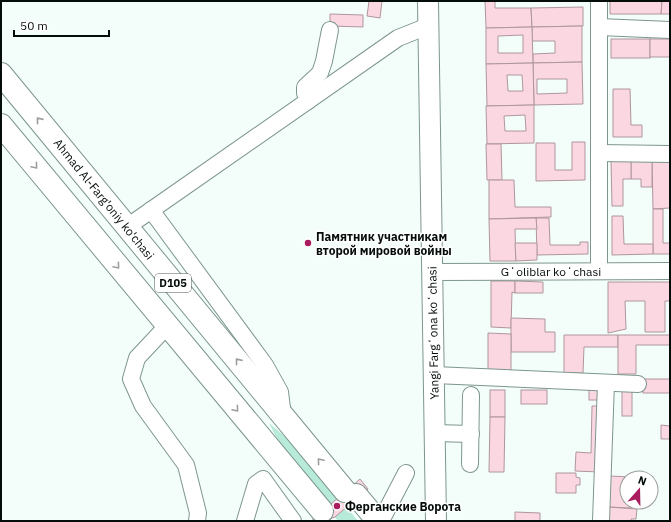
<svg xmlns="http://www.w3.org/2000/svg" width="671" height="522" font-family="'IBM Plex Sans',sans-serif">
<style>
.green{fill:#b7ead8}
.building{fill:#fad7e1;stroke:#af969d;fill-rule:evenodd}
.lines{fill:none;stroke-linecap:round;stroke-linejoin:round}
.minor-casing{stroke:#7d968d;stroke-width:18}
.major-casing{stroke:#7d968d;stroke-width:22}
.highway-casing{stroke:#7d968d;stroke-width:24}
.minor{stroke:#fff;stroke-width:16}
.major{stroke:#fff;stroke-width:20}
.highway{stroke:#fff;stroke-width:22}
.oneway{stroke:#9b9e9d}
.poi-dot{fill:#a91d5f;stroke:#fff;stroke-width:1.5}
.labels{text-anchor:middle;dominant-baseline:central;stroke-width:3;stroke-linejoin:round;paint-order:stroke}
.shield{fill:#fff;stroke:#505654;stroke-width:1}
.shield-label{font-size:11px;font-weight:bold;fill:#050d0a}
.street-label{font-size:12px;fill:#050d0a;stroke:#fff}
.poi-label{font-size:12px;font-weight:bold;fill:#050d0a;stroke:#fff;text-anchor:start}
</style>
<rect width="100%" height="100%" fill="#f3fefa"/>
<!-- green -->
<polygon class="green" points="269,423 297,447 358,521 338,521 286,456"/>
<!-- building -->
<g class="building">
<polygon points="369,1 382,1 380,18 367,16"/>
<polygon points="485,1 495,1 495,8 531,8 532,27 486,28"/>
<polygon points="610,1 662,1 661,14 610,14"/>
<polygon points="662,1 670,1 670,14 661,14"/>
<polygon points="583,7 583,26 532,27 531,8"/>
<polygon points="330,14 363,15 363,27 330,26"/>
<polygon points="582,26 582,62 533,63 533,54 555,53 555,41 532,41 532,27"/>
<path d="M532,27L533,63L486,64V28ZM523,35V53H498V36Z"/>
<rect x="611" y="39" width="39" height="19"/>
<rect x="650" y="39" width="20" height="18"/>
<path d="M582,62L583,104L534,105L533,63ZM537,79H567V93L537,94Z"/>
<path d="M533,63L534,105L487,106L486,64ZM507,75H522L523,91H508Z"/>
<polygon points="613,89 630,89 631,125 642,125 642,137 613,137"/>
<path d="M534,105V143L487,144L486,106ZM525,115L526,131H505L504,116Z"/>
<polygon points="572,142 585,142 585,180 536,181 536,143 555,143 555,170 572,170"/>
<polygon points="486,144 501,144 502,180 487,180"/>
<polygon points="652,160 670,160 670,208 653,209"/>
<polygon points="652,160 652,187 641,187 641,179 631,179 631,161"/>
<polygon points="611,161 631,161 631,179 623,179 623,206 612,206"/>
<polygon points="489,180 514,180 515,207 551,207 551,217 489,219"/>
<polygon points="653,209 663,209 663,243 670,243 670,254 653,254"/>
<polygon points="612,216 623,216 624,244 653,244 653,254 612,255"/>
<polygon points="536,218 549,218 550,245 580,245 580,242 588,242 588,254 537,255"/>
<polygon points="536,218 537,229 515,229 516,261 490,261 489,219"/>
<polygon points="515,243 537,243 537,260 516,261"/>
<polygon points="491,281 515,281 515,293 512,292 511,328 491,327"/>
<polygon points="515,281 543,282 543,293 515,293"/>
<polygon points="608,282 670,282 670,301 665,301 665,332 645,332 645,301 625,301 626,329 608,333"/>
<polygon points="511,318 545,319 545,332 555,332 555,352 511,352"/>
<polygon points="488,333 511,334 511,372 488,372"/>
<polygon points="564,335 618,335 618,347 584,347 583,373 564,373"/>
<polygon points="618,335 670,335 670,345 636,345 636,374 618,374"/>
<rect x="643" y="379" width="27" height="14"/>
<rect x="490" y="390" width="15" height="27"/>
<rect x="521" y="390" width="26" height="14"/>
<rect x="589" y="390" width="12" height="10"/>
<rect x="622" y="390" width="10" height="26"/>
<polygon points="592,406 601,406 599,472 575,471 576,452 591,453"/>
<polygon points="490,417 505,417 504,472 489,472"/>
<polygon points="661,425 670,426 670,439 661,439"/>
<polygon points="556,473 576,473 576,477 580,478 580,485 576,485 576,493 556,493"/>
<polygon points="609,476 632,477 632,478 627,478 627,502 631,502 631,508 608,507"/>
<polygon points="360,479 368,489 335,517 332,518 329,521 311,521"/>
<polygon points="608,507 637,509 636,519 631,519 631,521 607,521"/>
<polygon points="515,512 540,513 540,521 515,521"/>
</g>
<g class="lines">
<defs>
<g id="minor">
<polyline points="599,1 599,271"/>
<polyline points="599,27 670,30"/>
<polyline points="308,101 305,93 305,87 320,73 324,61 330,30"/>
<polyline points="599,153 670,154"/>
<polyline points="151,210 265,365 280,392 283,416"/>
<polyline points="127,227 398,38 428,26"/>
<polyline points="432,272 670,271"/>
<polyline points="167,326 137,358 131,379 143,406 186,465 198,513 197,521"/>
<polyline points="434,375 638,384"/>
<polyline points="435,433 471,434"/>
<polyline points="470,464 471,395"/>
<polyline points="245,521 256,484 263,479 293,521"/>
<polyline points="381,521 406,473"/>
<polyline points="601,521 606,383"/>
</g>
<polyline id="major" points="428,1 436,521"/>
<g id="highway">
<polyline points="1,74 345,491"/>
<polyline points="1,125 322,511"/>
<polyline points="356,495 378,521"/>
</g>
</defs>
<!-- minor casing -->
<use href="#minor" class="minor-casing"/>
<!-- major casing -->
<use href="#major" class="major-casing"/>
<!-- highway casing -->
<use href="#highway" class="highway-casing"/>
<!-- minor -->
<use href="#minor" class="minor"/>
<!-- major -->
<use href="#major" class="major"/>
<!-- highway -->
<use href="#highway" class="highway"/>
</g>
<!-- one-way arrows -->
<defs><path id="oneway-chevron" d="M-2-3.5L2.5 0L-2 3.5" fill="none" stroke-width="1.6" stroke-linecap="round" stroke-linejoin="round"/></defs>
<g class="oneway">
<use href="#oneway-chevron" transform="translate(39 120) rotate(-129)"/>
<use href="#oneway-chevron" transform="translate(35 166) rotate(50)"/>
<use href="#oneway-chevron" transform="translate(117 266) rotate(50)"/>
<use href="#oneway-chevron" transform="translate(238 361) rotate(-129)"/>
<use href="#oneway-chevron" transform="translate(236 409) rotate(50)"/>
<use href="#oneway-chevron" transform="translate(320 461) rotate(-130)"/>
</g>
<!-- markers -->
<g class="poi-dot">
<circle cx="308" cy="243" r="4"/>
<circle cx="337" cy="506" r="4"/>
</g>
<g class="labels">
<!-- shield labels -->
<rect class="shield" x="155" y="274" width="36" height="18" rx="3"/>
<g class="shield-label">
<text x="173" y="283">D105</text>
</g>
<!-- street labels -->
<g class="street-label">
<text transform="translate(104 199) rotate(51)">Ahmad Al-Farg'oniy ko'chasi</text>
<text x="551" y="271">Gʻoliblar koʻchasi</text>
<text transform="translate(433 333) rotate(-91)">Yangi Fargʻona koʻchasi</text>
</g>
<!-- poi labels -->
<g class="poi-label">
<text x="316" y="236">Памятник участникам<tspan x="316" dy="14">второй мировой войны</tspan></text>
<text x="345" y="506">Ферганские Ворота</text>
</g>
</g>
<!-- border -->
<rect width="671" height="522" fill="none" stroke="#050d0a" stroke-width="4"/>
<!-- north arrow -->
<g transform="translate(639 490) rotate(20)"><circle r="19" fill="#ffffff" stroke="#9b9e9d"/>
<path d="M0-3L7 15L0 10L-7 15Z" fill="#a91d5f"/>
<text y="-6" font-size="11" font-weight="bold" text-anchor="middle" fill="#050d0a">N</text>
</g>
<!-- scale -->
<path d="M14 30v6h95v-6" fill="none" stroke="#050d0a" stroke-width="2"/>
<text x="20" y="30" font-size="12" fill="#050d0a" stroke="#ffffff" stroke-width="3" paint-order="stroke">50 m</text>
</svg>
